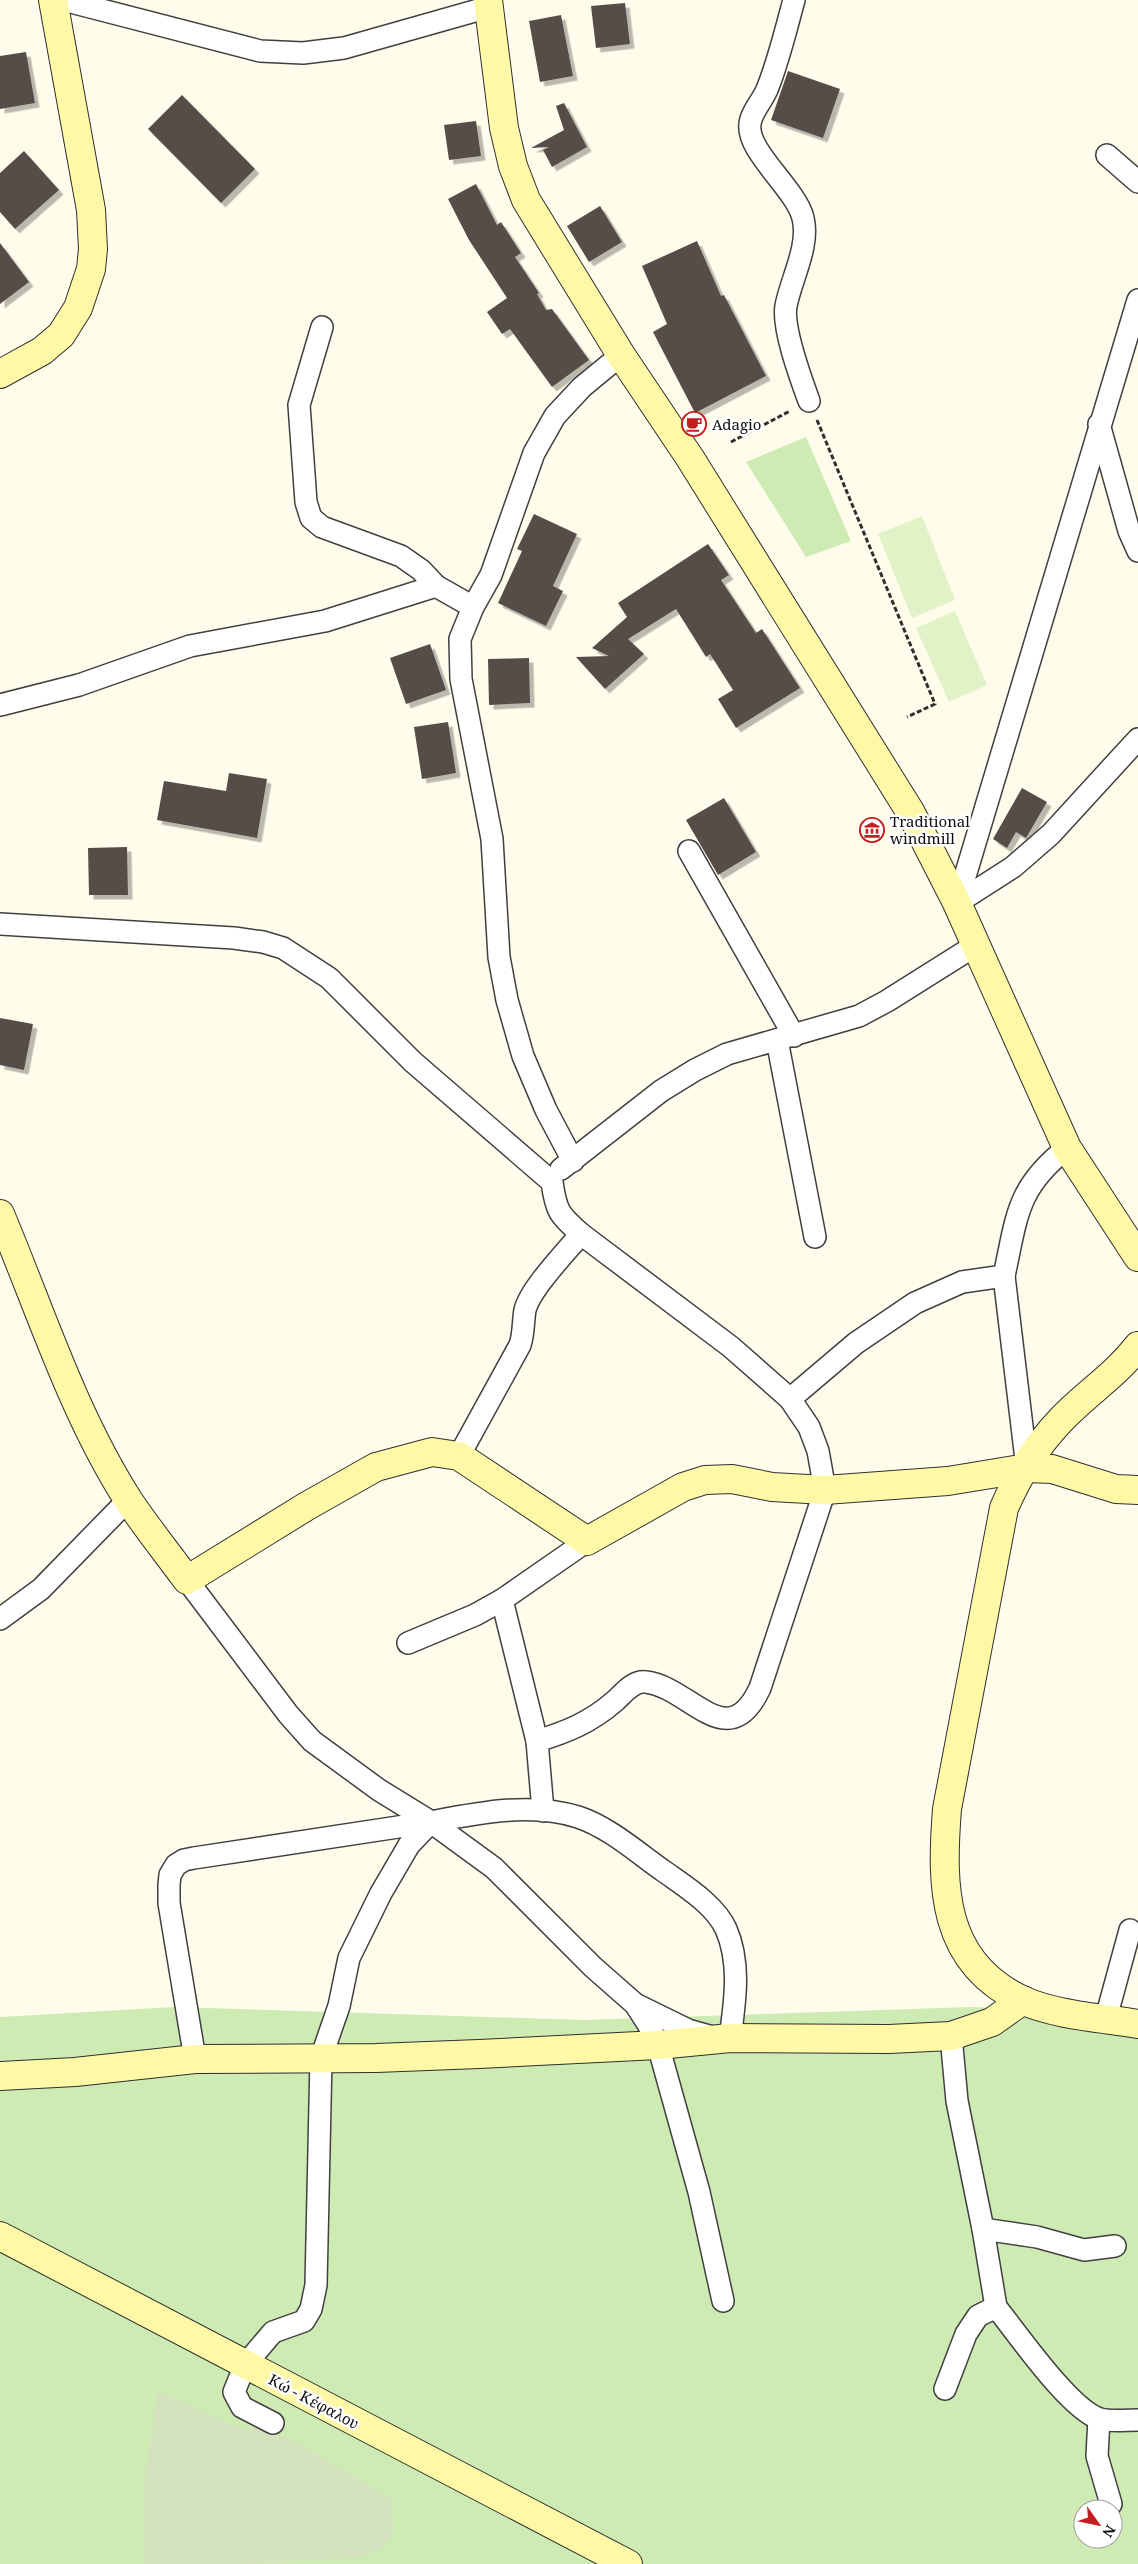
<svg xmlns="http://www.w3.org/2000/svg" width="1138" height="2564" font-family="'Noto Serif',serif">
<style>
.green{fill:#cfebb4;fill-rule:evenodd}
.cemetery{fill:#d4e2bd}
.pitch{fill:#e1f2c7}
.building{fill:#564e49;filter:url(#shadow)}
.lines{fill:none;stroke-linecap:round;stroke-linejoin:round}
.street-casing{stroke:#404040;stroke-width:24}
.secondary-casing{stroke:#2f2f2f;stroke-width:30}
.path{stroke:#2f2f2f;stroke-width:3;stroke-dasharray:5 2.5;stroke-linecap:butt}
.street{stroke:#fff;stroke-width:21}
.secondary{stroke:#fff9a7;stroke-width:28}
.labels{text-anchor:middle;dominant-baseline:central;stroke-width:5;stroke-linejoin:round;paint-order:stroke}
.poi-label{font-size:15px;fill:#0d0d0d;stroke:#fff;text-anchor:start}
.street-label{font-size:15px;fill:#0d0d0d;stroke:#fff}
</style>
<defs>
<filter id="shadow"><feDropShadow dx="4.5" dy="4.5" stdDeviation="0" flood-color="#0004"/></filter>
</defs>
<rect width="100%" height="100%" fill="#fffcec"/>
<!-- green -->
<g class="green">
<polygon points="806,437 851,541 806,557 746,462"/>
<path d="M174,2007L585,2020L971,2007L1138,2013V2564H0V2017ZM1083,2509H1113V2539H1083Z"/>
</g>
<!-- cemetery -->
<polygon class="cemetery" points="158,2391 242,2429 254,2428 284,2435 391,2498 394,2532 381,2549 361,2558 239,2564 145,2564 145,2477"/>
<!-- pitch -->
<g class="pitch">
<polygon points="922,516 955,600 912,618 878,534"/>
<polygon points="955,611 987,685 949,702 916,628"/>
</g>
<!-- building -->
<g class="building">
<polygon points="625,3 630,44 596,48 591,6"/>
<polygon points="561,15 573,76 540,82 529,21"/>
<polygon points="26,52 35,103 0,109 0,56"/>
<polygon points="788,71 840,89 823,138 771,120"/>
<polygon points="182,95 255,169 221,203 148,129"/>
<polygon points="564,103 587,147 552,167 543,150 549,147 531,148 564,130 556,106"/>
<polygon points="476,121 481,156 449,160 444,125"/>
<polygon points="24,151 59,190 15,229 0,212 0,173"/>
<polygon points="476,184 497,225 501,222 521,253 515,257 539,293 537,294 546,310 552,309 589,360 552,387 510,329 502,334 487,312 507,298 469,240 448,199"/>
<polygon points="600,206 622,242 589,262 567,226"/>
<polygon points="697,241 721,296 724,295 766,376 695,413 653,332 667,324 642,266"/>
<polygon points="0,243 29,282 0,304"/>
<polygon points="534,514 577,534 553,586 563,591 546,626 498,603 522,551 517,549"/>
<polygon points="708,544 729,575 721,580 756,633 762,629 800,688 736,728 718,699 733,690 710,654 706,657 676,609 628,639 644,654 605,689 576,657 609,656 592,648 627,617 618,603"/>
<polygon points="430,644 446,690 406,704 390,658"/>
<polygon points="529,658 530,703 489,705 488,659"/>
<polygon points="448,722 456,773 422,779 414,727"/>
<polygon points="229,773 267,779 257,838 157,820 164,781 226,791"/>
<polygon points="1022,788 1047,802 1026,838 1016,832 1007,848 993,839"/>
<polygon points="724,798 756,852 718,875 686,820"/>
<polygon points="127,847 128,895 89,895 88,848"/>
<polygon points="0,1018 33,1024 24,1070 0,1065"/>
</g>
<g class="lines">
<defs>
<g id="street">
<polyline points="63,0 260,51 303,53 344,48 489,7"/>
<path d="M794,0C786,29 779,59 768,87C764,99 751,112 750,124C746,151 796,189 803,218C810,246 791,279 786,306C782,328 801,379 809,401"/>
<polyline points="1107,155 1138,182"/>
<polyline points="322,327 299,405 306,502 311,518 322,527 401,556 421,570 436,586 473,607"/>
<polyline points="1099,424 1129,531 1138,551"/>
<polyline points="0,705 79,685 190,646 325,621 436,586"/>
<polyline points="689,851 794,1036"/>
<polyline points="957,903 1138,300"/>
<polyline points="957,903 1013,867 1051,834 1138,739"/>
<path d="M0,924L234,938L263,942L283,948L329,978L413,1062L552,1182C556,1211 559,1215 581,1234C566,1252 530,1289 525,1310C523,1321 524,1333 520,1345L459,1456"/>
<polyline points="777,1040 815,1237"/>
<polyline points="573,1161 546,1110 523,1056 507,1000 499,957 492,839 461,679 460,639 473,607 491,575 534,453 555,416 582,387 621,355"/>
<polyline points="561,1169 661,1091 695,1070 727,1054 859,1016 887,1001 976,945"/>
<polyline points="1004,1276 1027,1468"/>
<path d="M790,1399L856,1343L915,1303L962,1282L1004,1276C1017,1217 1016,1188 1067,1148"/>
<polyline points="187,1580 288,1714 312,1741 379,1790 431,1822 494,1868 593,1967 635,2004 648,2024 658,2045 699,2192 723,2301"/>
<polyline points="0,1619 41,1589 128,1500"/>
<polyline points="408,1643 475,1615 502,1600"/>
<polyline points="537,1741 502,1600 587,1541"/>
<path d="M543,1811L537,1741C567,1732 591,1722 615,1701C623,1694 633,1680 646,1682C690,1687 728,1757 760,1688L825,1490L818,1451L809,1427L790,1399L731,1347L581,1234"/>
<path d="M431,1822C478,1813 531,1802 578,1817C609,1827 639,1854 665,1872C686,1887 715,1905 726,1929C741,1963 735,2002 730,2038"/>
<polyline points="637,2005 688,2030 713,2037"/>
<polyline points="1106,2018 1130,1930"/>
<polyline points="951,2036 957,2101 983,2229 1037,2237 1084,2250 1115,2246"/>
<polyline points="195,2059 169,1903 169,1885 170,1875 176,1865 184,1860 194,1858 431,1822 409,1845 381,1893 349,1958 339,2006 321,2058 316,2285 311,2309 304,2321 273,2332 245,2365 234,2392 242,2407 273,2423"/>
<polyline points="983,2229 996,2307"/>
<path d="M945,2389L966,2334L978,2316L996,2307C1017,2333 1070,2410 1100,2419C1111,2422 1126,2420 1138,2420"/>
<polyline points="1099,2419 1097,2456 1111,2504"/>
</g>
<g id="secondary">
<polyline points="488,0 504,128 513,166 526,200 621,355 690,458 911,813 957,903 1067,1148 1138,1257"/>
<polyline points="0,374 42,351 61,335 78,308 91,269 93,249 91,210 53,0"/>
<path d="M0,1214C40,1309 73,1414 129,1501C147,1528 168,1554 187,1580L307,1506L376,1467L432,1452L459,1456L587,1541L683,1487L705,1480L732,1479L772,1487L825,1490L948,1481L1027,1468L1052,1469L1116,1489L1138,1490"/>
<path d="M1138,1346C1114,1377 1085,1394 1060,1421C1037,1445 1017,1478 1004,1508L947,1809C941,1886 941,1962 1022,2000C1055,2015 1102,2018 1138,2024"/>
<polyline points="0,2076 75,2072 195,2059 376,2058 479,2054 658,2045 730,2038 889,2039 951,2036 992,2022 1023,2000"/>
<polyline points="0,2236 628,2564"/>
</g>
</defs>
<!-- street casing -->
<use href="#street" class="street-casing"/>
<!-- secondary casing -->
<use href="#secondary" class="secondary-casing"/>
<!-- path -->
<g class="path">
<polyline points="817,420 935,704 907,717"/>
<polyline points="731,442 790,411"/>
</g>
<!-- street -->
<use href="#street" class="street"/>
<!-- secondary -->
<use href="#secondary" class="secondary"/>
</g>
<!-- icons -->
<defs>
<symbol id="cafe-ring" viewBox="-11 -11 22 22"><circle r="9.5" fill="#fff" stroke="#c31e20" stroke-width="1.5"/><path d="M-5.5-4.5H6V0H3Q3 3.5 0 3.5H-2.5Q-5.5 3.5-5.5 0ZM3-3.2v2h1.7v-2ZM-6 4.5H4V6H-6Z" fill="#c31e20"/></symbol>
<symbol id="museum-ring" viewBox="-11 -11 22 22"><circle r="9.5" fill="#fff" stroke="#c31e20" stroke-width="1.5"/><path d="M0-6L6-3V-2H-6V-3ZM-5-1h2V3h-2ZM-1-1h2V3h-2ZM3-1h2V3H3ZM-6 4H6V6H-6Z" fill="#c31e20"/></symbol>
</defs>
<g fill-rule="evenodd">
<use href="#cafe-ring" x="680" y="410" width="28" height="28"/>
<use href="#museum-ring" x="858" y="816" width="28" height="28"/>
</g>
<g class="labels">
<!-- poi labels -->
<g class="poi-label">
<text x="712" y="424">Adagio</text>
<text x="890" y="821">Traditional<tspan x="890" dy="17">windmill</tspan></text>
</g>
<!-- street labels -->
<g class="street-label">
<text transform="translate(314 2401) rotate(28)">Κώ - Κέφαλου</text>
</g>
</g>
<!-- north arrow -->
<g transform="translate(1098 2524) rotate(123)"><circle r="24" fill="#ffffff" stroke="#9e9e9e"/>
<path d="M0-4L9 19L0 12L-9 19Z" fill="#c31e20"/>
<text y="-8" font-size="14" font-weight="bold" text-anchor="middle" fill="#0d0d0d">N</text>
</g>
</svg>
